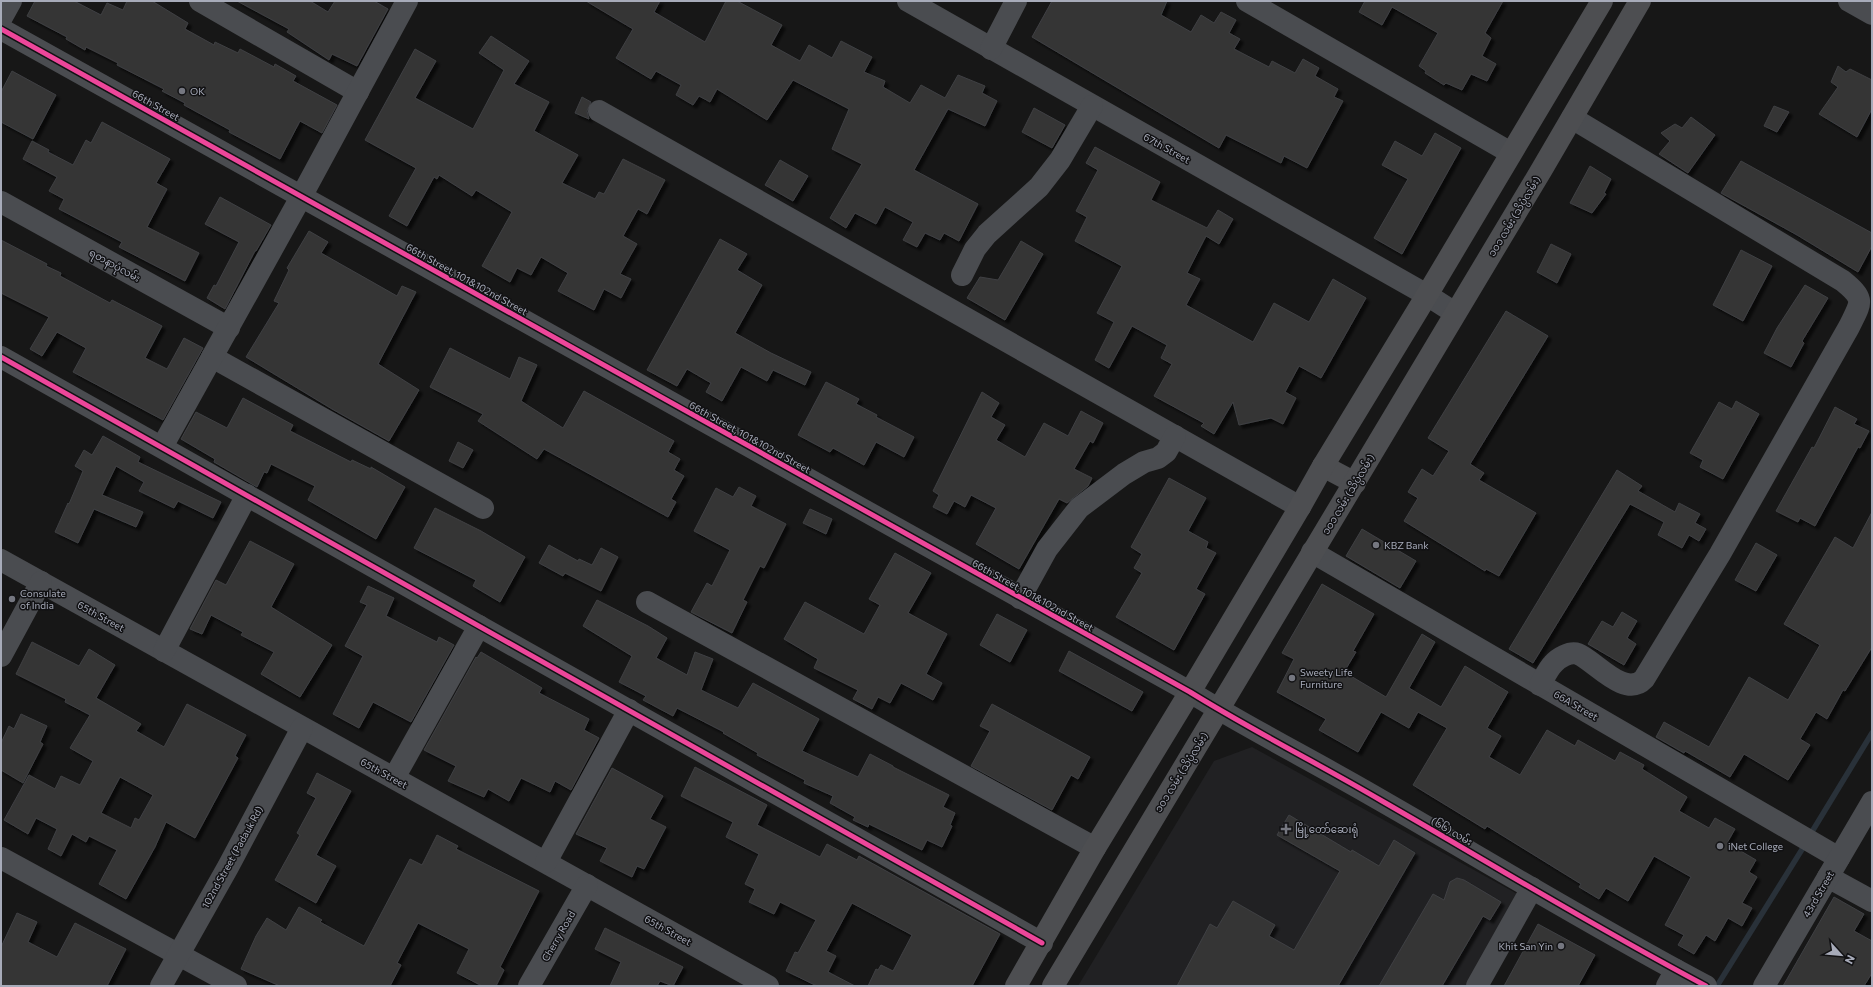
<svg xmlns="http://www.w3.org/2000/svg" width="1873" height="987" font-family="Commissioner,'Noto Sans Myanmar',sans-serif">
<style>
.built{fill:#212123}
.lines{fill:none;stroke-linecap:round;stroke-linejoin:round}
.stream{stroke:#293139;stroke-width:5.5}
.building{fill:#353536;stroke:#3f4043;fill-rule:evenodd;filter:url(#shadow)}
.minor{stroke:#4a4c50;stroke-width:22}
.major{stroke:#4d4e51;stroke-width:22}
.cycleway-casing{stroke:#111113;stroke-width:8}
.cycleway{stroke:#ed469a;stroke-width:5}
.poi-dot{fill:#757780;stroke:#111113;stroke-width:1.5}
.labels{text-anchor:middle;dominant-baseline:central;stroke-width:3;stroke-linejoin:round;paint-order:stroke}
.poi-label{font-size:10px;fill:#a7abb9;stroke:#111113;text-anchor:start}
.street-label{font-size:10px;fill:#a7abb9;stroke:#111113}
</style>
<defs>
<filter id="shadow"><feDropShadow dx="3.5" dy="3.5" stdDeviation="1" flood-color="#0009"/></filter>
</defs>
<rect width="100%" height="100%" fill="#171717"/>
<!-- built -->
<polygon class="built" points="1252,747 1521,896 1469,986 1078,986 1214,761"/>
<g class="lines">
<!-- stream -->
<g class="stream">
<polyline points="1810,835 1872,733"/>
<polyline points="1717,986 1806,843"/>
</g>
</g>
<!-- building -->
<g class="building">
<polygon points="35,1 74,1 101,15 107,3 123,10 127,1 152,1 188,23 185,29 214,45 215,42 238,53 240,49 274,67 275,64 296,76 293,81 337,105 322,133 300,121 280,159 229,132 230,130 184,105 185,103 162,91 164,89 117,65 118,63 86,47 85,50 66,39 67,37 27,16"/>
<polygon points="237,1 310,1 328,12 335,1 374,1 388,9 357,66 332,54 329,60 287,32 289,29"/>
<polygon points="586,1 660,1 654,12 705,42 726,1 737,1 782,25 771,45 800,61 809,45 832,58 841,41 872,57 864,72 885,81 883,87 910,103 921,85 945,98 958,75 985,86 982,93 997,101 985,126 948,109 914,170 978,204 959,241 944,233 940,240 925,233 917,247 903,240 913,222 885,207 876,224 855,213 846,228 830,218 862,164 832,149 849,109 793,80 767,120 717,89 710,102 699,96 693,105 676,95 681,85 656,71 651,79 616,58 633,29"/>
<polygon points="1052,1 1167,1 1161,15 1191,32 1201,15 1214,23 1221,12 1236,20 1229,33 1240,39 1234,49 1269,67 1272,61 1295,73 1303,59 1319,68 1315,76 1338,89 1334,97 1343,101 1307,168 1284,156 1281,163 1226,135 1219,148 1032,37"/>
<polygon points="1365,1 1503,1 1485,33 1491,38 1482,56 1496,64 1487,81 1471,74 1462,90 1446,83 1444,85 1425,73 1426,71 1419,66 1438,33 1392,7 1382,25 1359,12"/>
<polygon points="491,36 529,61 514,84 549,102 534,131 578,155 562,183 595,199 599,192 604,194 623,159 665,180 647,214 638,209 623,236 637,244 620,274 631,279 621,298 604,289 594,310 558,291 568,273 541,257 531,275 517,268 510,282 482,266 512,212 476,190 472,196 439,175 437,179 434,177 407,226 389,216 416,168 365,140 415,49 436,61 415,98 473,129 504,70 479,53"/>
<polygon points="1838,66 1846,72 1850,69 1872,80 1872,109 1857,137 1819,114 1838,87 1831,82"/>
<polygon points="12,71 56,95 33,139 1,122 1,92"/>
<polygon points="582,97 591,102 587,111 589,119 575,113"/>
<polygon points="1774,106 1789,112 1777,132 1764,126"/>
<polygon points="1034,108 1065,125 1052,148 1022,132"/>
<polygon points="1691,117 1715,135 1688,173 1659,154 1670,141 1661,133 1675,124 1682,128"/>
<polygon points="102,122 170,159 156,183 167,189 147,227 199,253 185,281 119,247 122,242 59,209 64,199 49,191 57,177 23,159 32,141 49,150 48,152 73,165 86,140 91,143"/>
<polygon points="1435,133 1461,148 1402,254 1374,238 1408,179 1382,165 1395,141 1422,156"/>
<polygon points="1095,147 1160,182 1151,200 1207,228 1218,210 1233,219 1219,244 1206,236 1187,273 1200,279 1186,305 1253,342 1274,303 1309,322 1333,279 1366,298 1321,378 1299,366 1285,392 1296,398 1283,424 1271,418 1239,425 1233,402 1214,434 1201,426 1204,423 1154,396 1172,364 1161,358 1167,345 1132,326 1109,368 1095,360 1114,322 1097,313 1122,266 1075,241 1087,217 1076,211 1098,170 1086,163"/>
<polygon points="780,160 808,176 793,201 765,185"/>
<polygon points="1741,161 1872,233 1872,246 1858,272 1797,235 1721,193"/>
<polygon points="1590,166 1611,179 1604,193 1606,194 1592,213 1570,203"/>
<polygon points="220,197 271,225 256,251 255,251 225,309 207,298 214,285 216,286 239,242 205,224"/>
<polygon points="309,231 328,242 321,253 397,296 402,286 416,292 378,364 419,390 389,441 332,409 246,357 279,303 274,301 289,270 287,268"/>
<polygon points="720,239 747,254 737,270 762,285 735,333 771,353 811,372 805,385 773,370 767,381 741,367 722,401 706,392 711,383 687,369 677,386 647,370"/>
<polygon points="1,240 47,264 46,266 61,273 60,276 110,303 112,300 162,326 145,358 167,369 184,338 203,348 163,420 73,372 86,348 57,332 42,356 30,349 49,317 1,293"/>
<polygon points="1021,241 1043,254 1005,320 967,298 980,277 998,280"/>
<polygon points="1551,244 1571,254 1557,283 1537,272"/>
<polygon points="1741,250 1772,266 1743,321 1713,305"/>
<polygon points="1805,285 1828,298 1802,341 1804,343 1791,367 1764,353 1777,328"/>
<polygon points="1506,311 1548,336 1470,464 1484,473 1479,480 1536,513 1499,576 1486,569 1485,571 1404,521 1418,498 1408,492 1422,469 1433,476 1449,451 1428,438"/>
<polygon points="450,348 510,379 519,357 537,365 521,401 563,428 584,391 674,441 668,452 680,459 674,470 684,476 671,499 676,502 668,517 544,449 537,459 478,421 483,414 430,387"/>
<polygon points="826,382 859,399 856,404 877,415 876,417 914,437 904,457 876,442 864,465 833,448 830,452 798,435"/>
<polygon points="982,392 999,403 991,417 1005,425 996,440 1025,457 1044,423 1068,436 1081,411 1103,423 1093,443 1090,441 1074,469 1092,478 1088,486 1067,503 1059,499 1019,569 976,544 996,508 971,495 965,507 954,501 947,514 933,507 939,495 933,491"/>
<polygon points="243,398 293,425 290,431 351,462 352,460 371,469 371,467 405,487 376,539 308,500 315,486 271,464 267,473 264,472 257,487 214,462 215,459 181,439 196,412 227,428"/>
<polygon points="1736,401 1759,414 1723,479 1700,467 1703,460 1690,453 1719,402 1732,409"/>
<polygon points="1835,407 1857,419 1854,424 1869,431 1860,448 1858,447 1815,526 1800,518 1798,522 1776,511 1812,447 1814,448"/>
<polygon points="103,436 140,457 138,462 221,502 213,518 178,501 174,508 139,491 144,482 116,466 102,495 143,512 136,527 94,509 78,543 55,532 68,503 69,504 83,471 75,466 84,450 92,455"/>
<polygon points="458,442 473,450 463,468 449,461"/>
<polygon points="1617,470 1642,486 1638,491 1675,512 1679,503 1700,514 1695,523 1706,529 1699,541 1689,535 1682,548 1658,535 1664,522 1630,504 1533,663 1509,649"/>
<polygon points="1169,478 1206,498 1188,531 1208,542 1206,548 1216,553 1196,589 1205,594 1174,650 1116,617 1142,573 1134,568 1142,554 1131,547"/>
<polygon points="739,487 756,496 751,506 786,524 764,568 760,566 743,600 747,602 732,633 691,612 707,583 712,586 730,550 694,531 716,488 733,497"/>
<polygon points="435,508 481,531 525,557 500,602 473,586 476,580 414,548"/>
<polygon points="810,509 832,519 826,534 803,523"/>
<polygon points="1872,512 1872,647 1845,691 1843,690 1827,719 1816,712 1800,739 1810,745 1788,780 1744,754 1730,777 1685,751 1684,753 1656,737 1664,722 1709,747 1749,677 1788,700 1820,645 1784,624 1835,537 1853,548"/>
<polygon points="1362,529 1416,561 1400,588 1346,556"/>
<polygon points="250,541 294,564 271,607 332,645 300,697 261,674 274,652 241,635 243,632 211,615 202,634 190,629 216,580 226,585"/>
<polygon points="1756,543 1777,555 1756,591 1735,580"/>
<polygon points="549,545 578,561 579,559 592,565 601,548 618,557 601,591 565,573 563,576 539,563"/>
<polygon points="895,553 931,573 908,613 947,634 926,674 942,683 933,700 901,683 890,703 878,697 872,709 853,699 858,690 814,668 818,659 784,639 805,602 864,634 880,605 869,599"/>
<polygon points="1322,584 1374,614 1353,651 1356,652 1344,672 1386,697 1422,634 1435,642 1409,688 1441,707 1465,666 1508,692 1487,728 1501,736 1489,757 1520,775 1547,730 1575,746 1578,740 1615,761 1620,752 1644,765 1642,769 1687,797 1679,811 1709,828 1715,818 1735,829 1727,843 1756,860 1749,872 1757,877 1742,903 1752,908 1742,926 1728,918 1715,941 1706,935 1694,954 1678,945 1684,935 1665,925 1691,877 1654,856 1628,901 1606,888 1599,899 1579,887 1581,884 1547,863 1487,826 1485,829 1413,785 1447,728 1418,712 1409,728 1381,712 1358,752 1319,730 1326,719 1277,692 1294,659 1282,653"/>
<polygon points="368,586 394,598 386,616 437,642 439,637 454,645 411,722 373,702 359,728 333,714 363,656 345,646 367,605 360,602"/>
<polygon points="597,600 648,626 667,638 656,658 687,675 695,652 713,659 701,690 738,708 753,683 819,719 802,751 858,777 870,754 893,766 893,767 949,795 943,807 955,813 950,825 952,826 942,847 927,840 922,850 869,824 868,827 853,820 855,817 830,803 833,796 804,783 805,780 757,755 758,753 723,733 724,732 677,708 673,716 643,700 646,696 619,682 632,656 583,626"/>
<polygon points="1622,612 1637,621 1627,638 1636,644 1624,665 1588,644 1602,621 1613,627"/>
<polygon points="997,614 1027,630 1010,662 980,645"/>
<path d="M32,642L79,666L89,649L115,665L96,698L141,724L136,731L164,747L187,704L246,735L235,756L238,758L195,838L166,822L155,847L126,899L99,884L117,850L89,836L86,842L72,834L61,856L48,849L57,829L36,818L28,834L4,820L29,775L55,789L61,776L80,785L93,761L70,748L90,715L65,702L66,699L16,674ZM120,777L153,795L139,820L135,818L131,828L101,813Z"/>
<polygon points="1069,651 1143,692 1132,711 1059,671"/>
<polygon points="481,652 542,688 539,693 589,719 584,730 599,738 571,790 555,781 550,792 521,778 509,801 488,789 484,797 448,781 456,766 424,750 476,657 477,658"/>
<polygon points="992,704 1090,757 1078,779 1071,775 1052,810 971,766 990,731 980,726"/>
<polygon points="21,714 47,726 40,742 43,744 23,783 1,770 1,743 9,726 14,729"/>
<polygon points="695,767 767,805 757,825 820,857 827,844 857,860 859,856 1000,934 972,986 868,986 876,969 878,970 881,965 893,971 912,935 852,903 826,951 836,956 828,972 855,986 817,986 786,971 795,952 798,953 816,920 780,902 774,914 749,902 755,889 745,884 759,854 726,837 733,822 681,796"/>
<polygon points="612,768 663,796 650,819 666,827 644,869 637,866 632,877 600,861 607,848 576,834"/>
<polygon points="317,773 351,791 316,855 336,866 316,903 275,880 300,835 297,833 316,798 307,793"/>
<polygon points="1289,815 1351,852 1352,850 1379,866 1394,840 1415,853 1338,986 1177,986 1210,924 1217,928 1233,901 1275,925 1269,936 1294,950 1340,871 1277,835"/>
<polygon points="437,835 458,846 456,849 539,891 500,967 504,970 496,986 482,986 457,973 469,949 418,923 397,963 401,965 390,986 280,986 241,969 256,936 267,918 286,930 299,907 322,920 320,922 364,946 410,859 422,865"/>
<polygon points="1457,878 1464,880 1501,902 1490,920 1483,916 1442,986 1379,986 1433,894 1444,900 1450,882"/>
<polygon points="1834,897 1864,914 1854,931 1872,941 1872,973 1864,986 1783,986"/>
<polygon points="17,913 37,922 28,942 57,957 75,923 126,949 107,986 1,986 1,947"/>
<polygon points="1538,924 1595,955 1578,986 1504,986"/>
<polygon points="605,928 683,967 673,986 660,981 657,986 610,986 621,962 595,949"/>
</g>
<g class="lines">
<!-- minor -->
<g class="minor">
<polyline points="200,1 358,92"/>
<polyline points="908,1 1427,295 1455,313"/>
<polyline points="1247,1 1511,153"/>
<polyline points="1849,1 1872,14"/>
<polyline points="1,19 11,1"/>
<path d="M1,29L1190,692C1253,731 1319,764 1382,801C1490,863 1596,928 1706,986"/>
<polyline points="991,49 1016,1"/>
<polyline points="599,111 1300,507"/>
<polyline points="1,202 229,328"/>
<polyline points="962,275 975,249 987,234 1039,187 1060,160 1092,106"/>
<polyline points="1,357 1042,943"/>
<polyline points="212,357 483,508"/>
<polyline points="162,447 301,197 407,1"/>
<polyline points="1312,552 1839,858"/>
<polyline points="1,560 768,986"/>
<polyline points="1020,598 1047,549 1079,508 1124,474 1144,462 1158,458 1166,452 1175,436"/>
<polyline points="647,602 1095,848"/>
<polyline points="164,651 247,495"/>
<polyline points="1,656 41,582"/>
<path d="M1540,685C1544,678 1548,669 1553,664C1558,658 1570,651 1578,654C1594,660 1625,699 1644,679L1720,554L1849,327C1861,302 1866,300 1843,281L1572,118"/>
<polyline points="394,778 479,626"/>
<polyline points="1,858 236,986"/>
<polyline points="546,862 629,710"/>
<polyline points="1828,877 1872,901"/>
<polyline points="161,986 228,867 302,728"/>
<polyline points="529,986 587,885"/>
<polyline points="1477,986 1532,888"/>
<polyline points="1667,986 1676,970"/>
<polyline points="1764,986 1872,802"/>
</g>
<!-- major -->
<g class="major">
<polyline points="1323,466 1355,483"/>
<polyline points="1016,986 1095,848 1190,692 1300,507 1323,466 1427,295 1602,1"/>
<polyline points="1053,986 1542,169 1640,1"/>
</g>
<defs>
<g id="cycleway">
<path d="M1,29L1190,692C1253,731 1319,764 1382,801C1490,863 1596,928 1706,986"/>
<polyline points="1,357 1042,943"/>
</g>
</defs>
<!-- cycleway casing -->
<use href="#cycleway" class="cycleway-casing"/>
<!-- cycleway -->
<use href="#cycleway" class="cycleway"/>
</g>
<!-- markers -->
<g class="poi-dot">
<circle cx="182" cy="91" r="4"/>
<circle cx="1376" cy="545" r="4"/>
<circle cx="12" cy="599" r="4"/>
<circle cx="1292" cy="678" r="4"/>
<path d="M1284 823h4v4h4v4h-4v4h-4v-4h-4v-4h4z"/>
<circle cx="1720" cy="846" r="4"/>
<circle cx="1561" cy="946" r="4"/>
</g>
<g class="labels">
<!-- poi labels -->
<g class="poi-label">
<text x="190" y="91">OK</text>
<text x="1384" y="545">KBZ Bank</text>
<text x="20" y="593">Consulate<tspan x="20" dy="12">of India</tspan></text>
<text x="1300" y="672">Sweety Life<tspan x="1300" dy="12">Furniture</tspan></text>
<text x="1295" y="829">မြို့တော်ဆေးရုံ</text>
<text x="1728" y="846">iNet College</text>
<text x="1553" y="946" text-anchor="end">Khit San Yin</text>
</g>
<!-- street labels -->
<g class="street-label">
<text transform="translate(156 105) rotate(29)">66th Street</text>
<text transform="translate(1167 148) rotate(29)">67th Street</text>
<text transform="translate(1514 216) rotate(-59)">၁၀၁ လမ်း (သိပ္ပံလမ်း)</text>
<text transform="translate(115 265) rotate(29)">ရတနာပုံလမ်း</text>
<text transform="translate(467 279) rotate(29)">66th Street, 101&amp;102nd Street</text>
<text transform="translate(750 437) rotate(29)">66th Street, 101&amp;102nd Street</text>
<text transform="translate(1348 494) rotate(-59)">၁၀၁ လမ်း (သိပ္ပံလမ်း)</text>
<text transform="translate(1033 595) rotate(29)">66th Street, 101&amp;102nd Street</text>
<text transform="translate(101 616) rotate(29)">65th Street</text>
<text transform="translate(1576 705) rotate(30)">66A Street</text>
<text transform="translate(1181 772) rotate(-58)">၁၀၁ လမ်း (သိပ္ပံလမ်း)</text>
<text transform="translate(384 773) rotate(29)">65th Street</text>
<text transform="translate(1452 831) rotate(30)">(၆၆) လမ်း</text>
<text transform="translate(232 857) rotate(-61)">102nd Street (Padauk Rd)</text>
<text transform="translate(1818 894) rotate(-60)">43rd Street</text>
<text transform="translate(668 930) rotate(29)">65th Street</text>
<text transform="translate(558 936) rotate(-60)">Cherry Road</text>
</g>
</g>
<!-- border -->
<rect width="1873" height="987" fill="none" stroke="#a7abb9" stroke-width="4"/>
<!-- north arrow -->
<g transform="translate(1841 955) rotate(117)" stroke="#111113" stroke-width="3" paint-order="stroke">
<path d="M0-3L7 15L0 10L-7 15Z" fill="#a7abb9"/>
<text y="-6" font-size="11" font-weight="bold" text-anchor="middle" fill="#a7abb9">N</text>
</g>
</svg>
